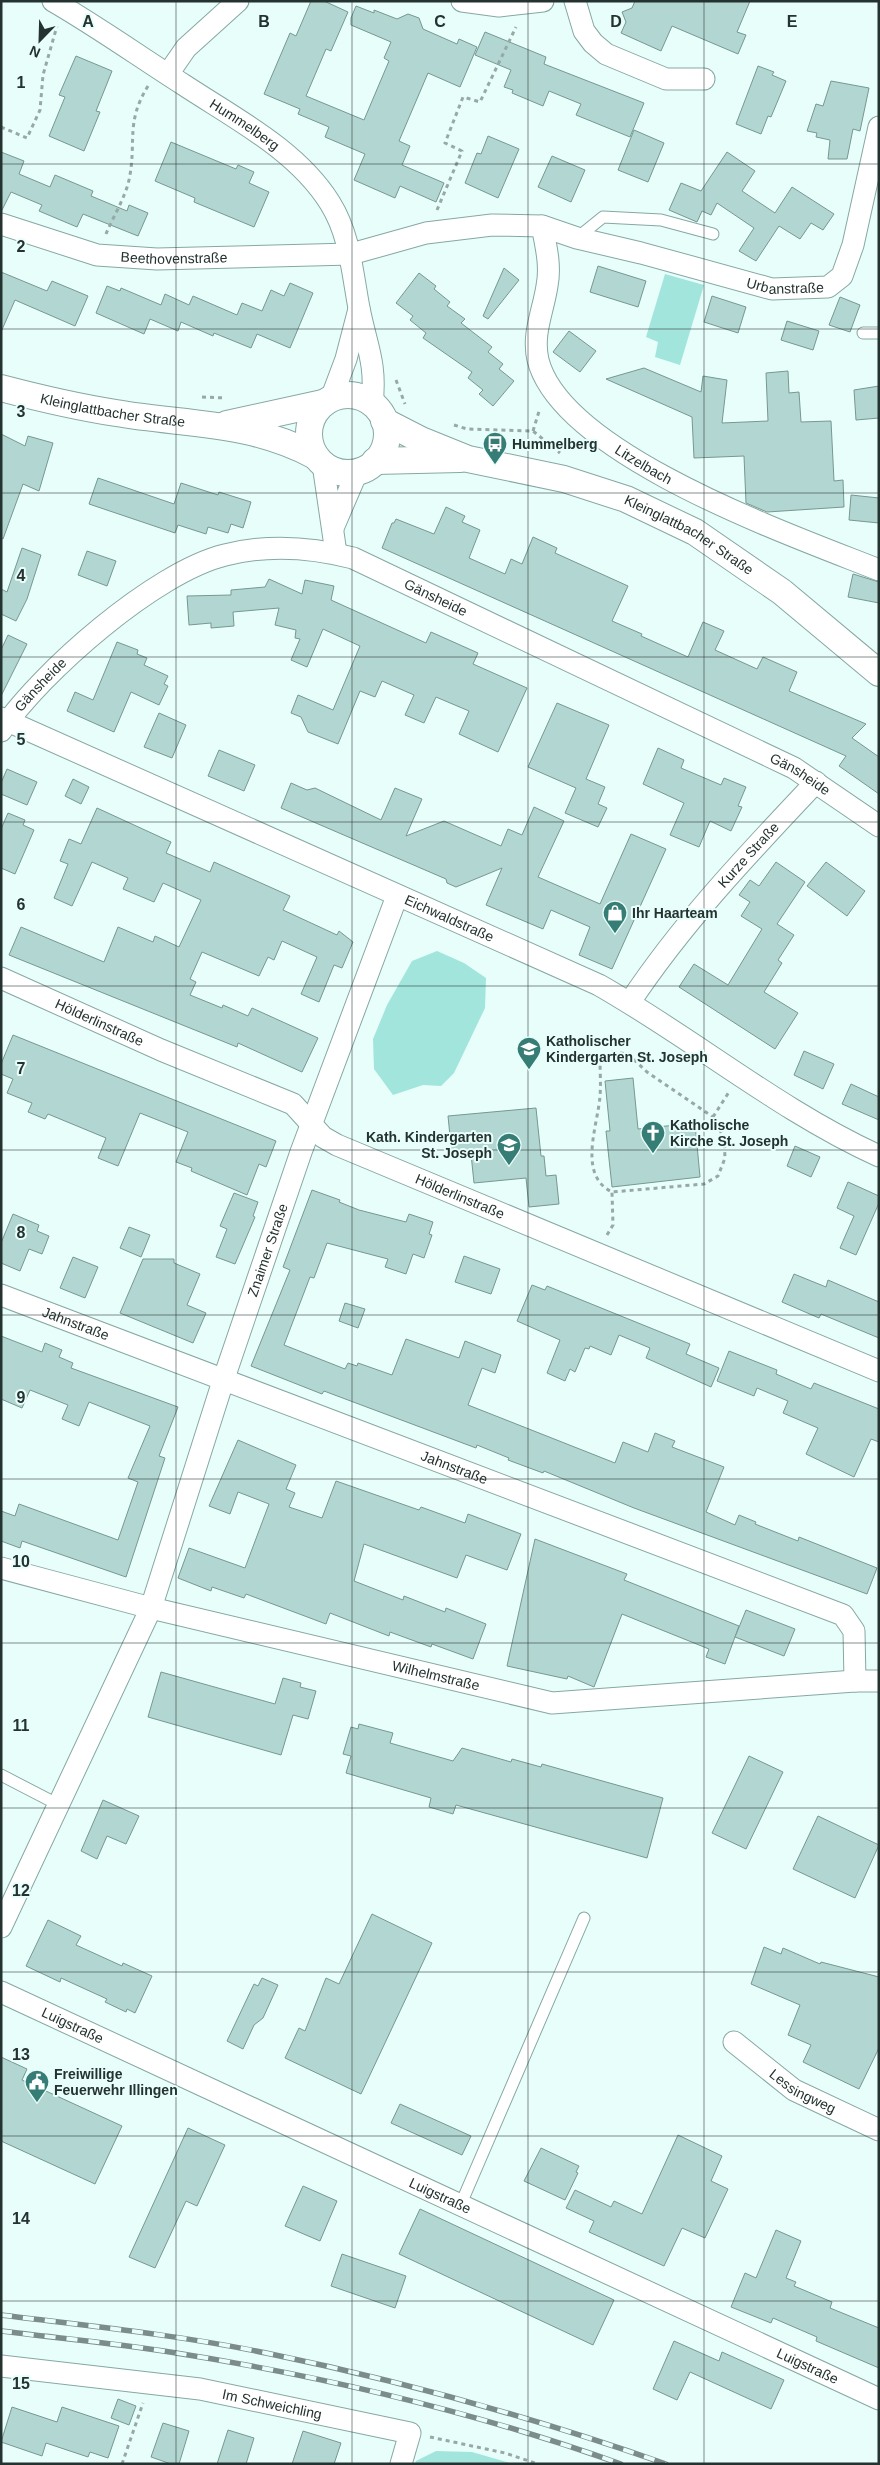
<svg xmlns="http://www.w3.org/2000/svg" width="880" height="2465" font-family="Arial,sans-serif">
<style>
.green{fill:#a2e5dc}
.building{fill:#b2d6d1;stroke:#769893}
.lines{fill:none;stroke-linecap:round;stroke-linejoin:round}
.service-casing{stroke:#86a8a3;stroke-width:13}
.minor-casing{stroke:#86a8a3;stroke-width:23}
.tertiary-casing{stroke:#86a8a3;stroke-width:28}
.path{stroke:#97a9a6;stroke-width:3;stroke-dasharray:4 4;stroke-linecap:butt}
.service{stroke:#fff;stroke-width:11}
.minor{stroke:#fff;stroke-width:21}
.tertiary{stroke:#fff;stroke-width:26}
.rail-casing{stroke:#7b8c8a;stroke-width:5.5}
.rail{stroke:#e8fefa;stroke-width:4;stroke-dasharray:11;stroke-linecap:butt}
.grid{fill:none;stroke:#243230;stroke-width:1;stroke-opacity:0.55}
.labels{text-anchor:middle;dominant-baseline:central;stroke-width:4;stroke-linejoin:round;paint-order:stroke}
.street-label{font-size:14px;fill:#243230;stroke:#e8fefa}
.poi-label{font-size:14px;font-weight:bold;fill:#243230;stroke:#e8fefa;text-anchor:start}
.grid-label{font-size:16px;text-anchor:middle;font-weight:bold;fill:#243230;stroke:#e8fefa;stroke-width:4;stroke-linejoin:round;paint-order:stroke}
</style>
<rect width="100%" height="100%" fill="#e8fefa"/>
<!-- green -->
<g class="green">
<polygon points="665,274 704,285 680,365 655,357 658,342 646,337"/>
<polygon points="437,951 464,963 486,978 485,1008 454,1073 441,1086 423,1085 393,1095 374,1069 373,1039 387,1005 412,961"/>
<polygon points="436,2451 472,2452 513,2464 415,2464 416,2461"/>
</g>
<!-- building -->
<g class="building">
<polygon points="311,1 324,1 348,12 331,51 326,49 306,96 364,120 389,61 384,58 391,42 351,25 351,18 356,6 374,13 374,10 397,19 408,14 419,18 423,29 457,44 459,39 477,47 460,87 428,73 399,141 410,146 402,165 444,183 436,202 400,186 395,198 354,180 365,154 325,137 329,127 298,114 300,109 264,94 290,33 296,36"/>
<polygon points="635,1 750,1 737,32 746,35 738,54 672,26 661,51 621,33 626,22 622,12 632,8"/>
<polygon points="485,32 546,57 544,64 644,103 630,137 576,115 581,104 549,91 543,106 512,93 513,90 504,87 511,70 475,55"/>
<polygon points="76,56 112,71 96,111 100,112 84,151 49,136 65,97 59,95"/>
<polygon points="758,66 774,72 772,75 786,81 771,117 768,116 761,134 736,124"/>
<polygon points="831,81 869,88 860,131 853,129 847,159 828,159 830,140 816,137 817,133 807,131 816,104 823,106"/>
<polygon points="634,130 664,143 648,182 618,170"/>
<polygon points="488,136 519,149 498,198 465,183 477,153 481,154"/>
<polygon points="171,142 236,169 238,165 254,172 249,183 269,192 254,227 194,202 195,198 155,181"/>
<polygon points="1,152 24,161 19,174 50,187 55,175 93,191 91,196 127,211 129,205 148,213 138,236 83,214 77,227 39,211 42,205 11,192 1,212"/>
<polygon points="727,152 755,171 742,191 775,213 792,187 834,214 823,230 811,223 800,239 779,226 756,261 739,251 754,228 717,203 711,215 702,211 697,222 669,210 681,183 701,191"/>
<polygon points="552,156 585,170 571,202 538,187"/>
<polygon points="598,266 646,281 638,307 590,292"/>
<polygon points="504,268 519,280 488,319 483,316"/>
<polygon points="1,272 47,291 52,281 88,296 75,326 15,300 1,332"/>
<polygon points="419,273 436,286 434,289 450,302 447,306 465,319 461,323 492,347 488,352 503,364 499,369 514,381 493,406 479,394 483,390 468,378 472,372 423,338 426,333 410,320 413,316 396,303"/>
<polygon points="290,283 313,293 290,348 257,334 251,348 214,333 213,336 181,322 178,331 150,319 144,334 96,313 107,286 120,291 121,288 161,305 165,294 189,305 193,296 237,315 242,303 262,311 271,290 284,296"/>
<polygon points="712,296 746,307 738,333 704,322"/>
<polygon points="840,297 860,305 850,332 829,325"/>
<polygon points="787,321 819,331 813,350 781,340"/>
<polygon points="569,331 596,351 580,372 553,352"/>
<polygon points="644,368 701,392 703,376 727,380 722,423 768,421 766,373 788,371 789,393 799,392 801,422 831,421 834,481 843,480 844,507 767,512 746,503 744,456 694,458 692,417 606,379"/>
<polygon points="879,386 879,418 856,420 854,390"/>
<polygon points="1,434 25,446 28,436 53,443 39,491 23,484 3,539 1,538"/>
<polygon points="98,478 174,504 181,483 218,495 219,492 251,502 243,528 231,524 228,533 208,527 206,534 178,525 175,533 89,504"/>
<polygon points="851,495 879,498 879,523 849,520"/>
<polygon points="446,507 465,516 462,522 480,530 469,558 505,574 511,559 522,564 533,537 557,548 555,553 628,586 612,621 642,634 641,636 688,657 703,622 724,631 715,650 757,669 763,657 797,672 789,691 866,724 852,738 879,757 879,794 839,766 846,756 382,548 392,523 394,523 396,519 434,534"/>
<polygon points="22,548 41,555 27,599 16,621 1,614 1,589 7,592"/>
<polygon points="87,551 116,561 107,586 78,575"/>
<polygon points="853,574 879,582 879,603 848,597"/>
<polygon points="269,579 302,594 305,580 334,586 331,600 426,643 431,632 478,653 473,664 527,688 498,752 459,734 469,711 436,697 424,723 405,715 414,695 382,681 375,697 360,691 338,744 308,732 301,717 291,713 298,695 333,710 360,646 323,629 307,667 291,660 300,639 295,638 296,630 275,625 279,608 233,612 234,626 211,628 211,623 189,625 187,596 231,595 231,590 265,587"/>
<polygon points="8,635 27,644 1,696 1,650"/>
<polygon points="117,642 138,650 137,654 147,658 144,665 168,676 164,684 168,686 159,705 131,692 114,732 67,711 75,692 93,700"/>
<polygon points="557,703 609,725 586,779 605,787 598,804 607,808 598,827 565,813 576,788 528,767"/>
<polygon points="159,713 186,725 172,758 144,747"/>
<polygon points="658,748 684,760 681,768 721,785 724,778 746,787 738,806 742,807 731,831 710,821 699,847 670,835 684,803 643,784"/>
<polygon points="219,750 255,765 244,791 208,776"/>
<polygon points="7,769 37,782 27,805 1,794 1,783"/>
<polygon points="73,779 89,787 81,804 65,796"/>
<polygon points="291,783 307,790 315,788 381,820 395,788 422,799 406,836 444,821 501,846 508,829 522,835 534,807 564,821 538,877 600,904 631,834 666,849 612,969 579,955 590,927 551,910 543,929 486,905 502,868 456,887 447,883 446,879 281,808"/>
<polygon points="97,808 171,842 166,853 210,872 214,862 290,896 283,910 337,935 339,931 353,942 342,968 334,965 319,1002 301,994 317,957 282,941 274,960 268,957 259,976 202,952 190,979 196,982 190,995 222,1008 223,1005 248,1016 252,1008 318,1038 302,1072 238,1043 237,1047 9,955 21,927 104,962 118,927 153,942 155,936 179,947 201,900 163,883 154,902 123,889 128,878 92,862 72,906 54,898 68,864 60,861 69,839 81,844"/>
<polygon points="8,813 25,820 23,825 34,830 15,874 1,868 1,829"/>
<polygon points="776,862 805,882 777,924 794,935 778,960 782,963 764,992 798,1013 775,1049 679,987 694,964 728,985 762,929 741,916 750,902 739,895 750,880 759,886"/>
<polygon points="826,862 865,891 847,916 807,886"/>
<polygon points="13,1035 276,1141 266,1167 259,1164 247,1195 191,1171 192,1168 176,1162 188,1132 140,1113 118,1166 98,1158 106,1138 48,1114 45,1119 28,1112 32,1103 7,1093 13,1079 1,1074 1,1064"/>
<polygon points="804,1051 834,1064 823,1089 794,1075"/>
<polygon points="633,1078 638,1129 695,1123 700,1177 612,1187 606,1131 610,1131 605,1081"/>
<polygon points="851,1084 879,1097 879,1120 842,1104"/>
<polygon points="536,1108 541,1156 544,1156 546,1176 556,1175 559,1204 529,1207 526,1178 474,1183 471,1154 452,1156 448,1116"/>
<polygon points="795,1146 820,1157 811,1177 787,1166"/>
<polygon points="848,1182 879,1196 879,1203 856,1255 840,1248 854,1216 837,1208"/>
<polygon points="312,1190 340,1200 339,1202 359,1210 406,1222 409,1214 433,1222 429,1234 432,1235 424,1258 413,1254 406,1274 385,1267 388,1259 327,1243 314,1278 310,1277 284,1345 345,1369 348,1363 357,1366 358,1363 392,1375 406,1339 459,1358 465,1341 501,1355 495,1373 482,1368 468,1405 615,1463 623,1442 648,1452 655,1433 675,1441 672,1447 724,1467 706,1512 735,1525 739,1515 756,1522 755,1524 798,1541 799,1537 877,1568 867,1594 634,1508 544,1471 543,1473 508,1460 509,1458 477,1445 476,1448 324,1391 322,1394 251,1366 290,1270 283,1267"/>
<polygon points="234,1193 258,1202 253,1216 255,1217 235,1264 216,1257 227,1229 220,1226"/>
<polygon points="13,1214 39,1225 37,1231 49,1236 42,1254 29,1249 20,1271 1,1263 1,1243"/>
<polygon points="129,1227 150,1235 141,1257 120,1248"/>
<polygon points="464,1256 500,1269 491,1294 455,1282"/>
<polygon points="73,1257 98,1267 85,1298 60,1288"/>
<polygon points="143,1259 174,1259 174,1263 200,1274 187,1305 206,1313 193,1343 120,1313"/>
<polygon points="794,1274 826,1287 828,1280 879,1302 879,1338 821,1314 819,1318 782,1302"/>
<polygon points="532,1285 545,1290 547,1286 690,1344 686,1354 719,1368 711,1387 646,1358 650,1348 619,1335 611,1355 590,1346 589,1349 585,1348 575,1372 570,1369 565,1381 547,1373 560,1340 517,1321"/>
<polygon points="345,1303 365,1309 358,1328 339,1321"/>
<polygon points="1,1336 42,1352 45,1343 62,1350 59,1357 73,1363 71,1368 178,1407 159,1456 165,1458 126,1577 22,1541 20,1548 1,1541 1,1511 15,1516 19,1504 118,1540 138,1482 128,1478 150,1426 89,1402 79,1426 62,1419 68,1405 30,1390 22,1408 1,1399"/>
<polygon points="729,1351 777,1370 776,1374 811,1389 814,1383 879,1409 879,1442 871,1439 854,1477 806,1454 818,1428 783,1413 788,1401 757,1388 754,1396 717,1381"/>
<polygon points="238,1440 296,1465 286,1489 295,1493 289,1507 322,1518 336,1481 419,1510 421,1507 465,1523 468,1514 521,1534 507,1570 466,1555 457,1578 364,1544 354,1581 403,1600 404,1596 445,1612 446,1608 486,1624 473,1659 432,1644 431,1647 390,1632 389,1636 330,1613 326,1624 246,1594 244,1598 212,1587 211,1591 178,1578 189,1548 245,1568 269,1504 238,1492 230,1514 209,1506"/>
<polygon points="535,1539 627,1574 624,1580 739,1626 725,1664 706,1657 709,1649 622,1614 594,1687 568,1676 567,1679 507,1666"/>
<polygon points="746,1610 795,1629 784,1656 735,1637"/>
<polygon points="161,1672 275,1704 283,1678 301,1683 300,1687 316,1691 308,1719 293,1715 281,1755 148,1717"/>
<polygon points="359,1724 393,1733 390,1743 453,1761 462,1748 511,1762 512,1759 541,1767 542,1764 663,1798 647,1858 456,1805 453,1814 429,1807 431,1798 346,1773 351,1756 343,1754 351,1727 358,1729"/>
<polygon points="749,1756 783,1772 746,1849 712,1833"/>
<polygon points="103,1800 139,1816 126,1844 107,1836 97,1859 81,1851"/>
<polygon points="818,1816 879,1845 855,1898 793,1869"/>
<polygon points="372,1914 432,1943 361,2094 285,2058 299,2028 305,2031 326,1978 339,1984"/>
<polygon points="48,1920 81,1936 76,1945 122,1966 123,1963 152,1976 135,2013 127,2009 126,2012 105,2002 107,1999 61,1978 60,1982 26,1966"/>
<polygon points="764,1947 781,1954 783,1948 820,1964 821,1962 879,1977 879,2048 859,2089 803,2062 811,2045 788,2035 800,2005 751,1984"/>
<polygon points="262,1978 278,1985 263,2018 254,2025 243,2049 227,2041 254,1984 258,1986"/>
<polygon points="1,2057 27,2069 22,2080 122,2126 95,2184 1,2141"/>
<polygon points="400,2104 471,2136 462,2155 391,2123"/>
<polygon points="188,2128 225,2145 197,2206 186,2201 155,2268 129,2257"/>
<polygon points="678,2135 722,2156 711,2181 728,2189 705,2238 682,2228 664,2266 589,2232 594,2221 566,2208 575,2190 611,2207 614,2201 642,2214"/>
<polygon points="541,2148 579,2166 576,2172 578,2173 565,2200 524,2181"/>
<polygon points="303,2186 337,2201 320,2241 285,2226"/>
<polygon points="420,2209 614,2300 593,2345 399,2254"/>
<polygon points="776,2230 801,2241 786,2278 796,2282 794,2286 832,2302 830,2308 879,2328 879,2368 816,2341 817,2337 773,2318 771,2323 731,2307 745,2273 756,2278"/>
<polygon points="342,2254 406,2276 395,2308 331,2286"/>
<polygon points="674,2341 719,2361 722,2352 784,2380 771,2409 690,2372 677,2400 653,2389"/>
<polygon points="118,2399 136,2406 129,2425 111,2418"/>
<polygon points="12,2407 57,2422 62,2407 119,2426 108,2458 90,2452 88,2457 46,2443 42,2456 1,2442"/>
<polygon points="163,2423 189,2431 179,2464 171,2464 151,2457"/>
<polygon points="228,2430 254,2438 246,2464 217,2464"/>
<polygon points="303,2431 341,2443 334,2464 292,2464"/>
</g>
<g class="lines">
<defs>
<g id="service">
<polyline points="577,238 603,217 661,220 713,234"/>
<polyline points="863,333 879,333"/>
<polyline points="1,1775 59,1805"/>
<polyline points="460,2206 584,1918"/>
</g>
<g id="minor">
<path id="s1" d="M53,1C98,27 140,57 184,85C234,118 297,150 330,203C350,235 352,271 359,308C366,345 377,363 372,404"/>
<polyline points="462,1 499,6 543,1"/>
<polyline points="575,1 584,31 593,43 606,54 666,79 704,79"/>
<polyline points="168,74 186,48 238,1"/>
<path id="s2" d="M1,224L97,255L157,259L351,254L426,233L492,225L542,226L577,238L641,253L772,289L828,287L842,276L853,245L879,127"/>
<path id="s3" d="M542,226C546,246 551,266 547,286C543,312 532,334 538,360C562,455 794,536 879,570"/>
<polyline points="331,399 346,359 359,309"/>
<polyline points="323,464 336,553"/>
<polyline points="333,528 357,472"/>
<path id="s4" d="M1,718L599,985C694,1039 780,1111 879,1156"/>
<path id="s5" d="M1,731C41,672 155,572 225,555C268,544 311,547 353,558L794,768L879,826"/>
<path id="s6" d="M1,978L161,1050L293,1104L323,1137L337,1145L879,1371"/>
<path id="s7" d="M630,1002C683,922 750,852 816,782"/>
<path id="s8" d="M1,1295L843,1615L854,1631L855,1681"/>
<path id="s9" d="M1,1568L151,1608L552,1703L855,1681H879"/>
<path id="s10" d="M1,1927L151,1608L224,1378L301,1152L397,896"/>
<path id="s11" d="M1,1992L879,2399"/>
<path id="s12" d="M734,2042L794,2090L879,2130"/>
<path id="s13" d="M1,2366L200,2389L410,2433L401,2464"/>
</g>
<g id="tertiary">
<path id="s14" d="M1,388C39,398 78,407 116,413C186,425 250,421 315,456"/>
<circle cx="348" cy="434" r="39"/>
<path id="s15" d="M384,421L421,440L468,459L564,479L626,499L695,532L782,592L879,673"/>
<polyline points="227,424 323,403"/>
<polyline points="375,461 460,459"/>
</g>
</defs>
<!-- service casing -->
<use href="#service" class="service-casing"/>
<!-- minor casing -->
<use href="#minor" class="minor-casing"/>
<!-- tertiary casing -->
<use href="#tertiary" class="tertiary-casing"/>
<!-- path -->
<g class="path">
<polyline points="1,127 27,138 40,110 43,75 57,26"/>
<polyline points="437,210 462,151 445,143 463,97 480,102 516,27"/>
<path d="M106,234C113,217 125,198 129,180C137,142 125,123 148,86"/>
<polyline points="396,380 405,404"/>
<polyline points="202,397 226,398"/>
<polyline points="454,425 467,429 533,431 560,453"/>
<polyline points="533,431 540,408"/>
<path d="M612,1052L628,1054L647,1072L713,1117L724,1138L725,1158L718,1176L704,1184L612,1192C577,1175 598,1125 600,1096C601,1084 600,1072 600,1061Z"/>
<polyline points="713,1117 729,1092"/>
<polyline points="607,1235 613,1225 612,1192"/>
<polyline points="430,2437 505,2453 538,2464"/>
<polyline points="122,2464 143,2403"/>
</g>
<!-- service -->
<use href="#service" class="service"/>
<!-- minor -->
<use href="#minor" class="minor"/>
<!-- tertiary -->
<use href="#tertiary" class="tertiary"/>
<defs>
<g id="rail">
<path d="M1,2315C90,2326 179,2335 266,2353C402,2381 535,2418 666,2464"/>
<path d="M1,2331C57,2338 114,2343 170,2352C323,2376 475,2412 621,2464"/>
</g>
</defs>
<!-- rail casing -->
<use href="#rail" class="rail-casing"/>
<!-- rail -->
<use href="#rail" class="rail"/>
</g>
<!-- grid -->
<path class="grid" d="M176,1V2464M352,1V2464M528,1V2464M704,1V2464M1,164H879M1,329H879M1,493H879M1,657H879M1,822H879M1,986H879M1,1150H879M1,1315H879M1,1479H879M1,1643H879M1,1808H879M1,1972H879M1,2136H879M1,2301H879"/>
<!-- icons -->
<defs>
<symbol id="bus-pin" viewBox="-11 -11 22 30"><path d="M0 17L-7.5 6A9.5 9.5 0 1 1 7.5 6Z" fill="#367d75" stroke="#e8fefa"/><path d="M-5-6H5V4H4V6H2V4H-2V6H-4V4H-5ZM-3.5-4V0h7V-4ZM-3.5 1.2v1.5H-2V1.2ZM2 1.2v1.5H3.5V1.2Z" fill="#fff"/></symbol>
<symbol id="shop-pin" viewBox="-11 -11 22 30"><path d="M0 17L-7.5 6A9.5 9.5 0 1 1 7.5 6Z" fill="#367d75" stroke="#e8fefa"/><path d="M-5-2.5h2.3a2.7 3.5 0 0 1 5.4 0H5L5.5 6h-11ZM-1.5-2.5h3a1.5 2.3 0 0 0-3 0Z" fill="#fff"/></symbol>
<symbol id="school-pin" viewBox="-11 -11 22 30"><path d="M0 17L-7.5 6A9.5 9.5 0 1 1 7.5 6Z" fill="#367d75" stroke="#e8fefa"/><path d="M0-5L7-2L0 1L-7-2ZM-4 1L0 2.5L4 1V4Q0 6-4 4Z" fill="#fff"/></symbol>
<symbol id="church-pin" viewBox="-11 -11 22 30"><path d="M0 17L-7.5 6A9.5 9.5 0 1 1 7.5 6Z" fill="#367d75" stroke="#e8fefa"/><path d="M-1.2-6h2.4v3.5h3.3v2.4h-3.3V6h-2.4V-.1h-3.3v-2.4h3.3Z" fill="#fff"/></symbol>
<symbol id="civic-pin" viewBox="-11 -11 22 30"><path d="M0 17L-7.5 6A9.5 9.5 0 1 1 7.5 6Z" fill="#367d75" stroke="#e8fefa"/><path d="M-.6-6.5H3V-4.5H.6V-3L4-1V1h2V6H-6V1h2V-1L-.6-3ZM-1.2 2.5V6h2.4V2.5Z" fill="#fff"/></symbol>
</defs>
<g fill-rule="evenodd">
<use href="#bus-pin" x="481" y="430" width="28" height="38"/>
<use href="#shop-pin" x="601" y="899" width="28" height="38"/>
<use href="#school-pin" x="515" y="1035" width="28" height="38"/>
<use href="#church-pin" x="639" y="1119" width="28" height="38"/>
<use href="#school-pin" x="495" y="1131" width="28" height="38"/>
<use href="#civic-pin" x="23" y="2068" width="28" height="38"/>
</g>
<g class="labels">
<!-- street labels -->
<g class="street-label">
<text stroke="none"><textPath href="#s1" startOffset="228">Hummelberg</textPath></text>
<text stroke="none"><textPath href="#s2" startOffset="178">Beethovenstraße</textPath></text>
<text stroke="none"><textPath href="#s2" startOffset="801">Urbanstraße</textPath></text>
<text stroke="none"><textPath href="#s14" startOffset="114">Kleinglattbacher Straße</textPath></text>
<text stroke="none"><textPath href="#s3" startOffset="288">Litzelbach</textPath></text>
<text stroke="none"><textPath href="#s15" startOffset="328">Kleinglattbacher Straße</textPath></text>
<text stroke="none"><textPath href="#s5" startOffset="510">Gänsheide</textPath></text>
<text stroke="none"><textPath href="#s5" startOffset="61">Gänsheide</textPath></text>
<text stroke="none"><textPath href="#s5" startOffset="915">Gänsheide</textPath></text>
<text stroke="none"><textPath href="#s7" startOffset="189">Kurze Straße</textPath></text>
<text stroke="none"><textPath href="#s4" startOffset="491">Eichwaldstraße</textPath></text>
<text stroke="none"><textPath href="#s6" startOffset="108">Hölderlinstraße</textPath></text>
<text stroke="none"><textPath href="#s6" startOffset="512">Hölderlinstraße</textPath></text>
<text stroke="none"><textPath href="#s10" startOffset="729">Znaimer Straße</textPath></text>
<text stroke="none"><textPath href="#s8" startOffset="80">Jahnstraße</textPath></text>
<text stroke="none"><textPath href="#s8" startOffset="485">Jahnstraße</textPath></text>
<text stroke="none"><textPath href="#s9" startOffset="448">Wilhelmstraße</textPath></text>
<text stroke="none"><textPath href="#s11" startOffset="79">Luigstraße</textPath></text>
<text stroke="none"><textPath href="#s12" startOffset="85">Lessingweg</textPath></text>
<text stroke="none"><textPath href="#s11" startOffset="484">Luigstraße</textPath></text>
<text stroke="none"><textPath href="#s11" startOffset="889">Luigstraße</textPath></text>
<text stroke="none"><textPath href="#s13" startOffset="274">Im Schweichling</textPath></text>
</g>
<!-- poi labels -->
<g class="poi-label">
<text x="512" y="444">Hummelberg</text>
<text x="632" y="913">Ihr Haarteam</text>
<text x="546" y="1041">Katholischer<tspan x="546" dy="16">Kindergarten St. Joseph</tspan></text>
<text x="670" y="1125">Katholische<tspan x="670" dy="16">Kirche St. Joseph</tspan></text>
<text x="492" y="1137" text-anchor="end">Kath. Kindergarten<tspan x="492" dy="16">St. Joseph</tspan></text>
<text x="54" y="2074">Freiwillige<tspan x="54" dy="16">Feuerwehr Illingen</tspan></text>
</g>
</g>
<g class="grid-label">
<text x="88" y="27">A</text>
<text x="264" y="27">B</text>
<text x="440" y="27">C</text>
<text x="616" y="27">D</text>
<text x="792" y="27">E</text>
<text x="21" y="88">1</text>
<text x="21" y="252">2</text>
<text x="21" y="417">3</text>
<text x="21" y="581">4</text>
<text x="21" y="745">5</text>
<text x="21" y="910">6</text>
<text x="21" y="1074">7</text>
<text x="21" y="1238">8</text>
<text x="21" y="1403">9</text>
<text x="21" y="1567">10</text>
<text x="21" y="1731">11</text>
<text x="21" y="1896">12</text>
<text x="21" y="2060">13</text>
<text x="21" y="2224">14</text>
<text x="21" y="2389">15</text>
</g>
<!-- border -->
<rect width="880" height="2465" fill="none" stroke="#243230" stroke-width="5"/>
<!-- north arrow -->
<g transform="translate(40 40) rotate(203)" stroke="#e8fefa" stroke-width="4" paint-order="stroke">
<path d="M0-4L9 19L0 12L-9 19Z" fill="#243230"/>
<text y="-8" font-size="14" font-weight="bold" text-anchor="middle" fill="#243230">N</text>
</g>
</svg>
